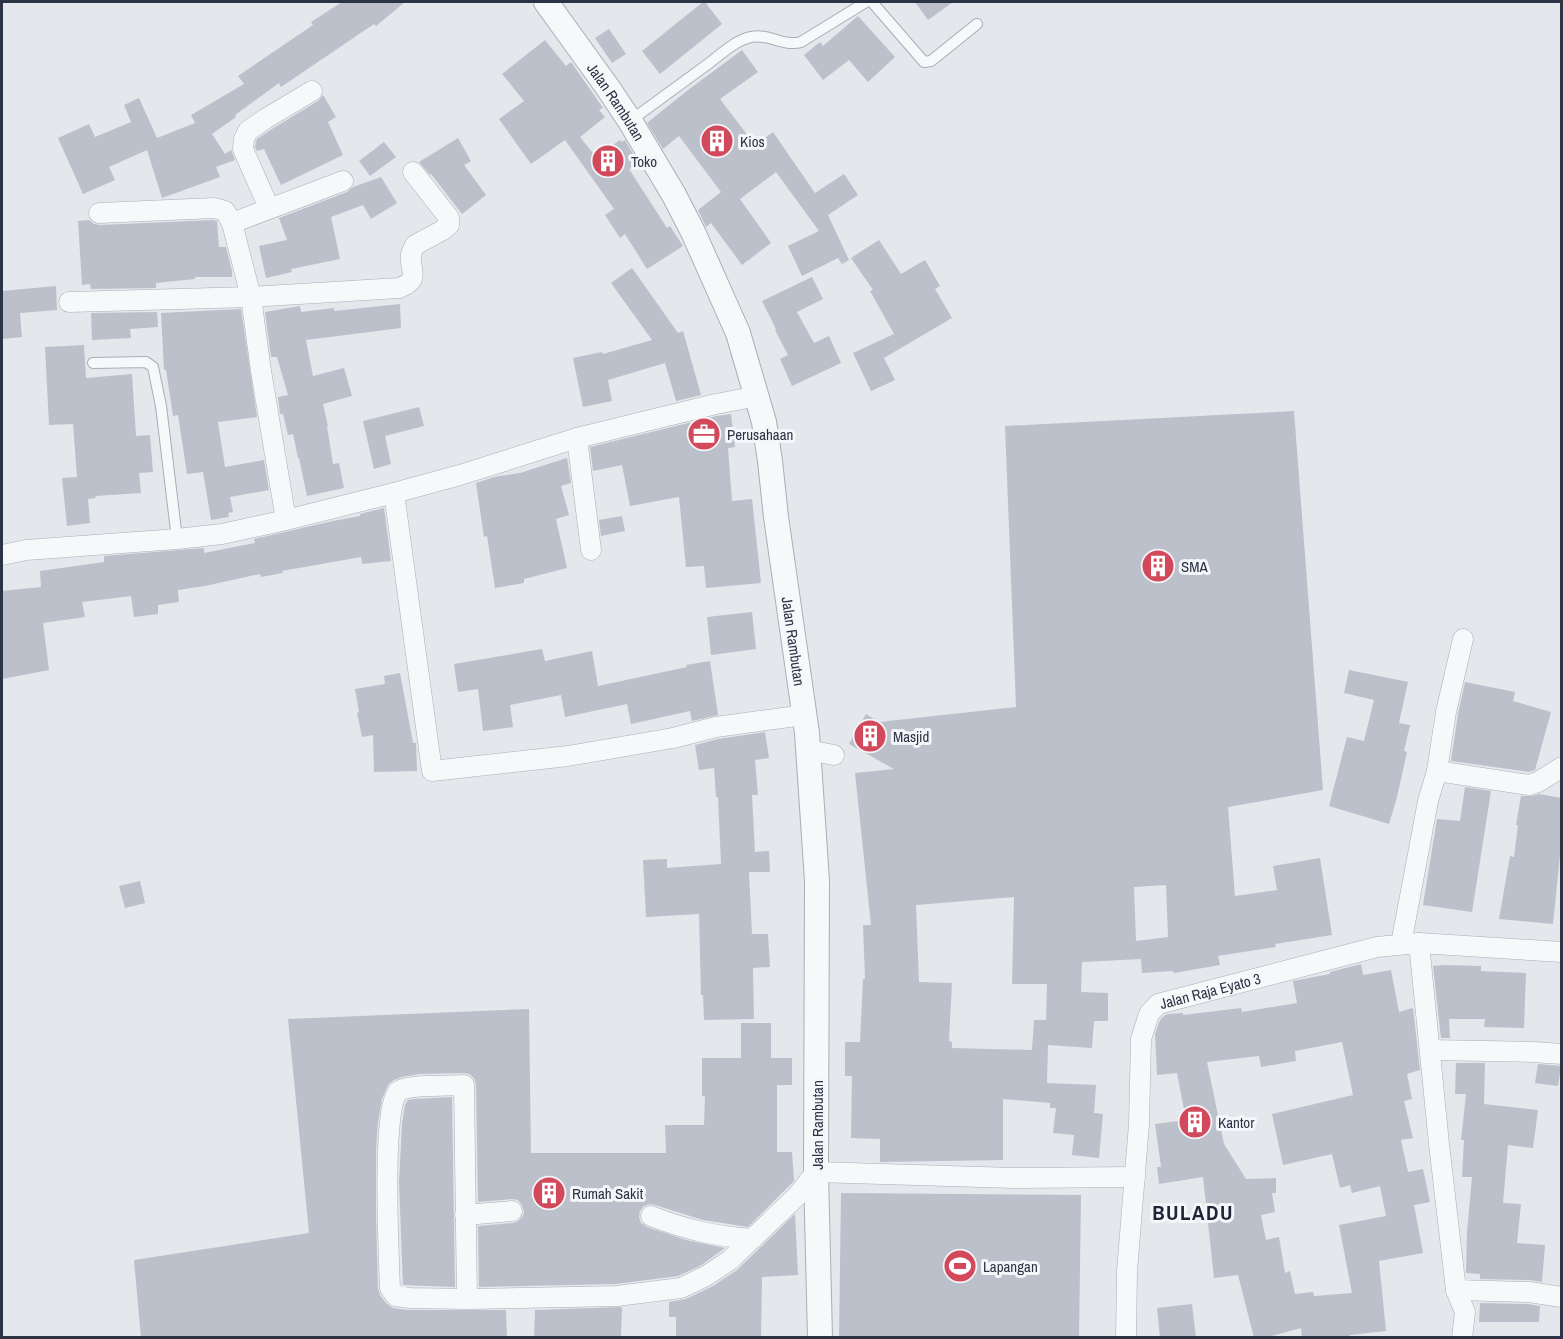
<svg xmlns="http://www.w3.org/2000/svg" width="1563" height="1339" font-family="'Archivo Narrow',sans-serif">
<style>
.building{fill:#bbc0ca;fill-rule:evenodd}
.lines{fill:none;stroke-linecap:round;stroke-linejoin:round}
.service-casing{stroke:#a9aeb7;stroke-width:12}
.minor-casing{stroke:#a9aeb7;stroke-width:21}
.tertiary-casing{stroke:#a9aeb7;stroke-width:26}
.service{stroke:#f7f8fa;stroke-width:10}
.minor{stroke:#f7f8fa;stroke-width:20}
.tertiary{stroke:#f7f8fa;stroke-width:24}
.labels{text-anchor:middle;dominant-baseline:central;stroke-width:6;stroke-linejoin:round;paint-order:stroke}
.street-label{font-size:15px;fill:#2b3445;stroke:#f4f6f9}
.poi-label{font-size:15px;fill:#2b3445;stroke:#f4f6f9;text-anchor:start}
.district-label{font-size:21px;font-weight:bold;letter-spacing:1.5px;fill:#1d2536;stroke:#f4f6f9}
</style>
<rect width="100%" height="100%" fill="#e4e7ec"/>
<!-- building -->
<g class="building">
<polygon points="342,2 405,2 376,26 374,24 281,87 279,83 235,115 236,117 212,134 225,154 231,150 235,160 216,167 220,177 162,198 147,150 109,167 115,180 83,194 58,138 89,124 95,137 131,122 124,105 139,98 157,138 195,123 191,115 244,84 238,76 313,25 311,22"/>
<polygon points="703,2 705,2 722,24 660,74 642,51"/>
<polygon points="915,2 953,2 928,20"/>
<polygon points="858,16 895,57 868,82 849,60 823,80 804,55 820,42 823,46"/>
<polygon points="609,29 626,54 612,63 595,38"/>
<polygon points="545,40 566,66 571,62 603,108 599,110 605,117 580,137 596,157 620,140 622,142 625,140 637,161 631,166 632,168 629,169 667,228 670,226 683,246 647,269 625,234 620,238 605,215 614,209 565,140 531,164 499,119 524,101 502,74"/>
<polygon points="742,50 758,72 720,99 755,145 773,132 815,193 844,174 858,195 828,215 849,260 842,264 838,258 802,276 788,246 819,231 776,172 740,199 771,243 742,265 711,223 706,227 698,210 721,192 679,136 663,149 647,123 688,90"/>
<polygon points="323,95 336,117 328,122 343,155 281,185 264,149 257,151 255,147 256,142 257,139 272,129 318,101"/>
<polygon points="458,138 471,161 464,165 486,195 462,214 431,174 430,175 419,162"/>
<polygon points="384,142 396,157 370,176 359,161"/>
<polygon points="381,177 397,203 371,219 363,205 331,217 340,259 291,269 292,272 266,278 259,246 287,240 279,218 347,192 353,187"/>
<polygon points="89,220 94,224 100,225 213,220 217,221 219,247 226,247 232,271 232,277 195,277 195,279 156,283 156,288 91,289 90,284 82,285 78,221"/>
<polygon points="879,240 901,274 925,260 940,286 935,289 952,318 884,358 895,380 871,391 853,353 894,334 870,291 873,290 851,258"/>
<polygon points="632,268 678,333 683,331 701,395 676,401 665,363 608,380 612,401 583,407 573,358 602,352 603,354 652,340 611,283"/>
<polygon points="812,277 823,299 797,312 814,343 829,336 841,363 792,386 780,359 788,355 775,330 776,329 762,301"/>
<polygon points="56,286 57,310 20,313 22,337 2,339 2,291"/>
<polygon points="400,304 401,328 306,340 313,376 344,368 352,396 323,404 328,426 327,426 333,464 339,463 344,488 307,496 299,458 298,458 293,434 288,435 283,414 280,414 278,397 288,395 277,357 271,357 265,312 300,306 301,312 334,308 334,311"/>
<polygon points="241,309 257,417 218,422 225,467 264,460 269,490 230,497 233,512 228,513 229,517 211,520 203,472 187,474 178,415 173,416 166,370 164,370 161,313"/>
<polygon points="157,312 158,327 130,329 131,338 92,340 91,313"/>
<polygon points="84,345 86,378 132,374 136,436 150,435 153,472 139,473 141,493 95,496 96,498 88,499 90,523 67,526 62,478 77,477 73,424 49,425 45,347"/>
<polygon points="419,407 424,426 385,436 391,464 374,469 363,421"/>
<path d="M1294,411L1323,790L1228,807L1235,896L1277,890L1273,866L1320,858L1332,935L1275,944L1276,947L1218,956L1220,965L1174,973L1173,971L1142,973L1141,959L1082,962L1081,992L1108,993V1021H1094L1092,1048L1048,1045L1047,1083L1096,1085L1094,1113L1103,1114L1099,1158L1072,1155L1074,1135L1053,1133L1056,1108H1050V1103L1003,1099V1160L880,1162V1139L851,1138L852,1076H845V1042H860L863,979H865L863,925H871L855,773L894,769L849,744L866,714L879,722L1016,707L1005,426ZM1166,885L1168,937L1136,941L1134,887ZM1014,897L1012,984H1047L1046,1020H1034L1032,1050L952,1048V1042L949,1041L952,983L919,982L916,905Z"/>
<polygon points="731,414 735,447 728,448 732,501 752,499 761,583 706,588 704,566 686,567 679,497 630,506 622,465 593,471 590,447 717,416"/>
<polygon points="567,458 571,483 561,486 569,515 556,519 567,568 524,579 524,583 495,588 487,536 484,537 476,483 494,477 520,473"/>
<polygon points="384,508 391,561 362,564 361,557 282,571 283,573 261,577 260,574 205,586 178,590 179,602 158,605 158,614 134,617 131,596 82,602 85,617 43,623 49,670 2,679 2,591 41,587 40,571 104,562 104,556 204,548 204,553 255,543 254,539 333,521 360,516 360,514"/>
<polygon points="622,516 625,531 601,536 599,520"/>
<polygon points="752,612 756,649 711,655 707,617"/>
<polygon points="542,649 545,661 592,651 598,686 687,667 686,665 710,661 718,715 692,721 690,711 631,724 627,704 565,717 561,695 510,705 513,727 483,731 478,689 458,692 454,664"/>
<polygon points="1349,670 1408,682 1399,723 1410,725 1404,751 1407,752 1397,797 1389,824 1329,806 1347,737 1364,741 1374,700 1344,693"/>
<polygon points="400,673 413,743 416,743 417,771 374,772 373,735 362,737 357,713 359,712 355,689 385,684 384,676"/>
<polygon points="1465,682 1515,692 1513,701 1551,712 1535,770 1529,772 1451,761 1458,714"/>
<polygon points="765,732 769,758 755,760 758,795 752,795 755,852 769,851 770,872 749,872 752,934 768,934 770,967 753,968 754,1019 704,1020 703,995 701,995 699,914 646,917 643,860 667,859 667,868 721,864 718,797 716,797 714,768 699,770 695,745 718,739"/>
<polygon points="1465,787 1491,791 1472,912 1423,905 1437,819 1460,821"/>
<polygon points="1539,794 1562,798 1562,836 1553,924 1499,919 1510,856 1514,857 1518,825 1516,825 1521,796 1532,796"/>
<polygon points="140,881 145,903 125,908 119,886"/>
<path d="M1361,964L1363,975L1391,970L1399,1012L1413,1008L1420,1070L1407,1074L1412,1099L1404,1101L1413,1138L1401,1140L1408,1172L1423,1169L1430,1202L1414,1205L1423,1253L1379,1261L1386,1331L1350,1335V1338H1302L1301,1328L1265,1338H1254L1238,1275L1214,1278L1203,1177L1159,1184L1157,1167H1161L1155,1124L1186,1120L1177,1073L1157,1075L1155,1034L1160,1020L1165,1015L1168,1014L1183,1013V1015L1241,1008L1242,1012L1297,1003L1293,981L1330,974V972ZM1342,1042L1353,1095L1272,1114L1283,1165L1332,1154L1340,1188L1350,1185L1352,1193L1380,1186L1386,1216L1339,1225L1352,1293L1314,1296L1313,1292L1295,1294L1290,1271L1285,1273L1279,1237L1266,1240L1261,1215L1275,1212L1272,1193H1276V1178L1246,1179L1224,1144L1207,1062L1259,1056L1261,1067L1296,1061L1295,1051Z"/>
<polygon points="1445,965 1481,966 1481,971 1526,973 1524,1028 1484,1027 1485,1019 1449,1019 1450,1038 1441,1038 1433,966"/>
<polygon points="529,1009 531,1153 666,1153 665,1125 704,1125 705,1096 702,1096 702,1058 741,1058 741,1023 771,1023 771,1058 792,1058 792,1085 777,1085 777,1152 792,1152 794,1181 748,1227 703,1220 655,1205 650,1204 644,1206 640,1211 639,1217 641,1223 647,1227 686,1240 725,1248 700,1266 678,1276 616,1284 479,1287 478,1226 513,1223 518,1221 523,1216 524,1211 522,1205 518,1200 512,1199 478,1202 476,1085 474,1078 469,1074 464,1073 420,1074 402,1077 394,1080 388,1085 382,1099 378,1122 376,1150 376,1217 378,1288 380,1295 386,1303 393,1308 408,1310 506,1310 507,1338 141,1338 134,1260 309,1233 288,1019"/>
<polygon points="1456,1063 1485,1063 1484,1104 1538,1110 1533,1148 1508,1145 1503,1203 1521,1204 1517,1243 1545,1245 1542,1282 1529,1280 1480,1279 1480,1274 1466,1273 1467,1232 1472,1177 1462,1177 1464,1140 1461,1140 1466,1094 1455,1094"/>
<polygon points="1538,1064 1561,1066 1558,1086 1535,1083"/>
<polygon points="452,1097 455,1287 403,1285 399,1183 402,1124 405,1105 408,1100 414,1099"/>
<polygon points="841,1193 1081,1195 1079,1338 839,1338"/>
<polygon points="795,1214 798,1275 762,1277 761,1338 676,1338 676,1317 669,1317 669,1302 686,1299 713,1286 737,1270"/>
<polygon points="1480,1303 1528,1304 1540,1306 1539,1322 1479,1322"/>
<polygon points="1192,1304 1196,1338 1160,1338 1157,1308"/>
<polygon points="622,1307 621,1338 534,1338 535,1310"/>
</g>
<g class="lines">
<defs>
<g id="service">
<polyline points="872,2 924,62 931,61 977,24"/>
<path d="M630,121C656,102 682,83 708,64C721,54 736,40 751,37C768,33 784,47 801,42L866,2"/>
<polyline points="93,363 146,362 153,367 161,406 177,539"/>
</g>
<g id="minor">
<polyline points="269,208 243,149 244,139 248,131 265,119 312,91"/>
<polyline points="99,213 215,208 225,211 232,223 251,297 261,371 286,520"/>
<polyline points="232,223 343,181"/>
<path d="M69,302L251,297L399,288C422,279 409,272 411,254C411,254 415,245 415,245L443,230L449,225V218L413,172"/>
<polyline points="577,438 591,550"/>
<polyline points="394,493 432,771 568,756 673,738 716,727 804,715"/>
<polyline points="2,555 26,550 177,539 222,534 286,520 394,493 460,475 577,438 716,404 758,396"/>
<polyline points="808,750 834,755"/>
<polyline points="1437,771 1446,712 1463,639"/>
<polyline points="1419,943 1439,1144 1456,1290 1529,1292 1562,1297"/>
<polyline points="1401,944 1428,801 1437,771 1529,785 1538,782 1562,767"/>
<polyline points="1430,1050 1533,1052 1562,1054"/>
<polyline points="465,1215 512,1211"/>
<path d="M651,1216C687,1230 714,1236 752,1239"/>
<polyline points="1456,1290 1465,1312 1462,1338"/>
<path d="M467,1299L464,1085C449,1086 410,1084 399,1091C381,1102 389,1260 390,1288L396,1296L410,1298L467,1299L617,1296L681,1288L706,1276L730,1260L797,1196L816,1172L1014,1178L1135,1177"/>
<path id="s1" d="M1126,1338L1127,1271L1139,1124L1141,1039L1149,1014L1158,1004L1377,947L1419,943L1562,952"/>
</g>
<g id="tertiary">
<path id="s2" d="M546,2L608,88L630,121L674,195L693,232L738,333L764,422L770,461L776,517L807,733L817,881L816,1172L820,1338"/>
</g>
</defs>
<!-- service casing -->
<use href="#service" class="service-casing"/>
<!-- minor casing -->
<use href="#minor" class="minor-casing"/>
<!-- tertiary casing -->
<use href="#tertiary" class="tertiary-casing"/>
<!-- service -->
<use href="#service" class="service"/>
<!-- minor -->
<use href="#minor" class="minor"/>
<!-- tertiary -->
<use href="#tertiary" class="tertiary"/>
</g>
<!-- icons -->
<defs>
<symbol id="building-disc" viewBox="-11 -11 22 22"><circle r="9.5" fill="#d1495b" stroke="#f4f6f9"/><path d="M-4-6H4V6H1V3H-1V6H-4ZM-2.5-4.3h1.7v1.8h-1.7ZM.8-4.3h1.7v1.8H.8ZM-2.5-1h1.7V.8h-1.7ZM.8-1h1.7V.8H.8Z" fill="#fff"/></symbol>
<symbol id="office-disc" viewBox="-11 -11 22 22"><circle r="9.5" fill="#d1495b" stroke="#f4f6f9"/><path d="M-6-3h4V-5.5h4V-3h4V5H-6ZM-1-4.5V-3h2v-1.5ZM-6 0V1H6V0Z" fill="#fff"/></symbol>
<symbol id="stadium-disc" viewBox="-11 -11 22 22"><circle r="9.5" fill="#d1495b" stroke="#f4f6f9"/><path d="M0-5a6.5 5 0 1 0 0 10a6.5 5 0 1 0 0-10ZM-3.5-1.8h7v3.6h-7Z" fill="#fff"/></symbol>
</defs>
<g fill-rule="evenodd">
<use href="#building-disc" x="698" y="122" width="38" height="38"/>
<use href="#building-disc" x="589" y="142" width="38" height="38"/>
<use href="#office-disc" x="685" y="415" width="38" height="38"/>
<use href="#building-disc" x="1139" y="547" width="38" height="38"/>
<use href="#building-disc" x="851" y="717" width="38" height="38"/>
<use href="#building-disc" x="1176" y="1103" width="38" height="38"/>
<use href="#building-disc" x="530" y="1174" width="38" height="38"/>
<use href="#stadium-disc" x="941" y="1247" width="38" height="38"/>
</g>
<g class="labels">
<!-- street labels -->
<g class="street-label">
<text stroke="none"><textPath href="#s2" startOffset="122">Jalan Rambutan</textPath></text>
<text stroke="none"><textPath href="#s2" startOffset="698">Jalan Rambutan</textPath></text>
<text stroke="none"><textPath href="#s1" startOffset="393">Jalan Raja Eyato 3</textPath></text>
<text transform="translate(817 1125) rotate(-90)">Jalan Rambutan</text>
</g>
<!-- poi labels -->
<g class="poi-label">
<text x="740" y="141">Kios</text>
<text x="631" y="161">Toko</text>
<text x="727" y="434">Perusahaan</text>
<text x="1181" y="566">SMA</text>
<text x="893" y="736">Masjid</text>
<text x="1218" y="1122">Kantor</text>
<text x="572" y="1193">Rumah Sakit</text>
<text x="983" y="1266">Lapangan</text>
</g>
<!-- district labels -->
<g class="district-label">
<text x="1193" y="1212">BULADU</text>
</g>
</g>
<!-- border -->
<rect width="1563" height="1339" fill="none" stroke="#2b3445" stroke-width="6"/>
</svg>
